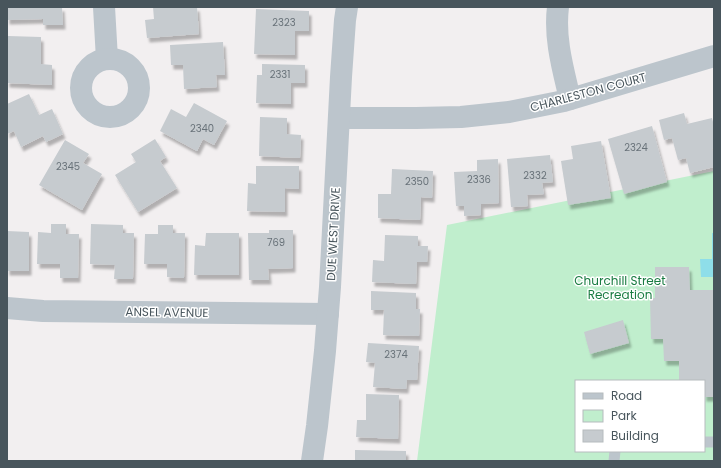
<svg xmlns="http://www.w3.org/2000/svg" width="721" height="468" font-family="Poppins,sans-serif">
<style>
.green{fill:#c0eecd;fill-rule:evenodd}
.water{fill:#8edee9}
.building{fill:#c6cbcf;filter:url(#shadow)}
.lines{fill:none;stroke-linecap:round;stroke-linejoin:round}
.service{stroke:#bcc5cc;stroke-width:11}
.minor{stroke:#bcc5cc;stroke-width:22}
.labels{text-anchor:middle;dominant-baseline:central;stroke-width:3;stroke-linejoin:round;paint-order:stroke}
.number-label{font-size:10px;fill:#687279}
.street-label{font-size:12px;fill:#48555c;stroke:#fff}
.park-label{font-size:12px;fill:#1a7c42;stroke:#fff}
</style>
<defs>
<filter id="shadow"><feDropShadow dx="2.5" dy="4.5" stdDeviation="1" flood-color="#0004"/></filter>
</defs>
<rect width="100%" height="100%" fill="#f2eff0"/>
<!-- green -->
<path class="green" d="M714,171V461H417L447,225ZM576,381H704V451H576Z"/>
<!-- water -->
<polygon class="water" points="712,233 714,233 714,277 701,277 700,259 712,259"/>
<!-- building -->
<g class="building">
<polygon points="7,7 62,7 63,25 43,25 43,19 7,20"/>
<polygon points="153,7 197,7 199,34 147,38 145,20 154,19"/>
<polygon points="256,9 309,11 309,31 295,31 295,55 254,54"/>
<polygon points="8,36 41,37 41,64 52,65 52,85 7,83 7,46"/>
<polygon points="223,42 225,75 216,75 217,87 184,89 183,65 171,65 170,45"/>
<polygon points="262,64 305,65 305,83 291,83 291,104 256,103 257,75 262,75"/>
<polygon points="29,94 39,115 52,109 63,134 46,142 43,136 21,147 14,131 7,134 7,104"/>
<polygon points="194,103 227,121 214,145 203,139 197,151 160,131 171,109 186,117"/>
<polygon points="684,113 687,124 712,118 714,126 714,148 712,149 714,155 714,167 690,173 686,158 678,160 672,138 664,140 659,120"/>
<polygon points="260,117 287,118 287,134 301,135 300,158 259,156"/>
<polygon points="652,126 667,182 624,194 608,139"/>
<polygon points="155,139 166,157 160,161 177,188 138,212 115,175 136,162 131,154"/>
<polygon points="65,140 89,154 83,163 102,174 82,210 39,185"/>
<polygon points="601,141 611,198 568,205 561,161 573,159 571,146"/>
<polygon points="550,155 553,182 542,183 544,194 527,195 528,206 511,207 507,159"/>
<polygon points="498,159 499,203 481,204 481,215 464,216 464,206 456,206 454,172 477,171 477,160"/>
<polygon points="256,166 299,166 299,189 285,188 285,212 247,211 248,183 256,184"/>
<polygon points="392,169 433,171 432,198 421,197 420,220 378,218 378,194 391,194"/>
<polygon points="51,224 66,224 66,234 79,234 78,278 60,278 60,264 37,264 38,232 51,233"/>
<polygon points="91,224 123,225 123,233 134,233 133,279 114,279 115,265 90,264"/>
<polygon points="158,225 173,225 173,233 185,233 184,278 167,277 167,264 144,264 145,234 158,234"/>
<polygon points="269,230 293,230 293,268 268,269 269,280 249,280 248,233 269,233"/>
<polygon points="7,231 29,232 29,271 7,271"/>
<polygon points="206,233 239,233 239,275 194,275 195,245 205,246"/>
<polygon points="385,235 418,236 418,246 428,246 427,262 417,262 416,284 372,282 373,260 384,261"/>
<polygon points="655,267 689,267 690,290 714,290 714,397 704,397 704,381 679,381 679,361 664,361 663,339 651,339 650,298 655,298"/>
<polygon points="371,291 416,293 416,309 420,309 419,336 383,335 384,310 371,310"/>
<polygon points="623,320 629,343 590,354 584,332"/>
<polygon points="368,343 419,346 417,380 407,380 406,389 373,387 375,363 366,362"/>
<polygon points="366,394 399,395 398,439 356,437 357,420 366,420"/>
<polygon points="355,450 406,451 406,461 355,461"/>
</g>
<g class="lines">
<!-- service -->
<g class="service">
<polyline points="704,442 714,442"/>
<polyline points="614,461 615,451"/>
</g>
<!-- minor -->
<g class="minor">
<polyline points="104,7 107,59"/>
<path d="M558,7C554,38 563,69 570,99"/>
<circle cx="110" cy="88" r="29"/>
<polyline points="339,118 416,118 461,117 509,112 564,101 714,56"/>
<polyline points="7,308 43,311 328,314"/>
<polyline points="312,461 317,426 325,351 330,287 341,77 345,20 347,7"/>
</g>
</g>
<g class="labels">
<!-- number labels -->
<g class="number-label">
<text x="284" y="22">2323</text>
<text x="280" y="74">2331</text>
<text x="202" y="128">2340</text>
<text x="636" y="147">2324</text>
<text x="68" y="166">2345</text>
<text x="535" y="175">2332</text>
<text x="479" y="179">2336</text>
<text x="417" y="181">2350</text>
<text x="276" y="242">769</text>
<text x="396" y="354">2374</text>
</g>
<!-- street labels -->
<g class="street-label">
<text transform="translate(588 92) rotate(-15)">CHARLESTON COURT</text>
<text transform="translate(333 234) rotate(-87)">DUE WEST DRIVE</text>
<text transform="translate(167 312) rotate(1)">ANSEL AVENUE</text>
</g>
<!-- park labels -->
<g class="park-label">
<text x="620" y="280">Churchill Street<tspan x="620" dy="14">Recreation</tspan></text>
</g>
</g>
<!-- border -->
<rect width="721" height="468" fill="none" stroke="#48555c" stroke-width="16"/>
<!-- legend -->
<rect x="575" y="380" width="130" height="72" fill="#ffffff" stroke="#b6bbbe"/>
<rect x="583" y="393" width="20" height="6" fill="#bcc5cc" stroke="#b6bbbe"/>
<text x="611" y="400" font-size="12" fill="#48555c">Road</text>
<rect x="583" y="410" width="20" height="12" fill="#c0eecd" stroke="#b6bbbe"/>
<text x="611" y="420" font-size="12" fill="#48555c">Park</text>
<rect x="583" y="430" width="20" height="12" fill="#c6cbcf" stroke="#b6bbbe"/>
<text x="611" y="440" font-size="12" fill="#48555c">Building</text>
</svg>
